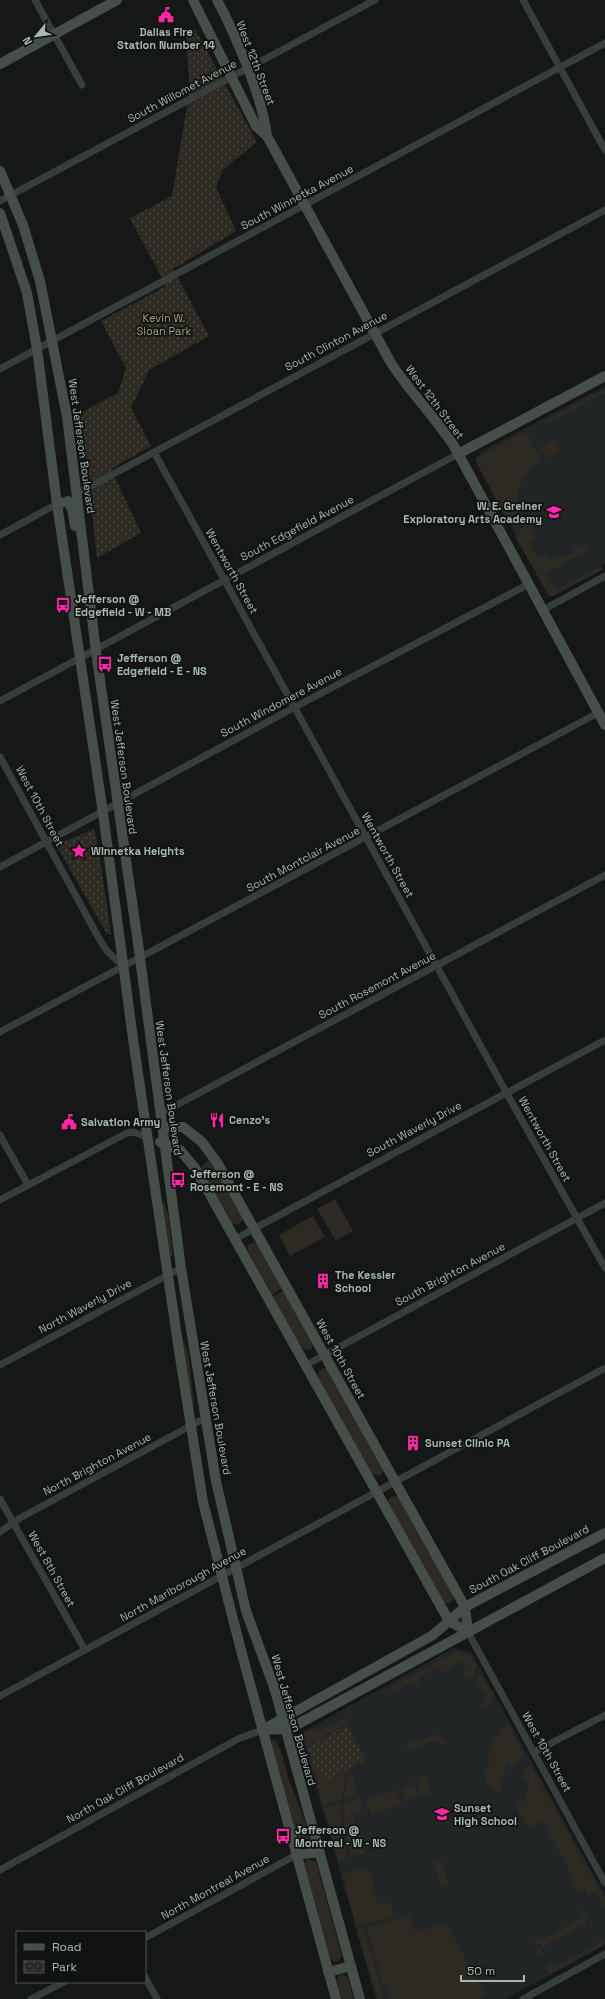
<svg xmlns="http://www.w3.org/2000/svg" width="605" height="1999" font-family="'Space Grotesk',sans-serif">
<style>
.built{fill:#222525}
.grass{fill:#2c2a22}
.park{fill:url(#park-dots)}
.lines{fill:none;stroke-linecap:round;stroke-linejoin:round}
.street{stroke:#373e3b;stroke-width:7}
.secondary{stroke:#454e49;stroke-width:10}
.labels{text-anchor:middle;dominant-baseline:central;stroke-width:3.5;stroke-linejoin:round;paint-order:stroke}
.poi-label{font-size:11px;font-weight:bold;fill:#a7b9af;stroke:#111313;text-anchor:start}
.street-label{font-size:11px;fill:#a7b9af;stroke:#111313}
.park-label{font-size:11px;fill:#a59e7d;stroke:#111313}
</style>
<defs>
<pattern id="park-dots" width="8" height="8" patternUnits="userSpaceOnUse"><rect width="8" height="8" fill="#2c2a22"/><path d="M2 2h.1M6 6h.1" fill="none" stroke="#484740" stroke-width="1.8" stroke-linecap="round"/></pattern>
</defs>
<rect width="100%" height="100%" fill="#161818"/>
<!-- built -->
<g class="built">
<polygon points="605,386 605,563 547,594 477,461 482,451"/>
<polygon points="454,1648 471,1652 605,1895 605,1945 505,1999 376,1999 301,1733"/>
</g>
<!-- grass -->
<g class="grass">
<polygon points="605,389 605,392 546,424 542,422"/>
<path d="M522,433L528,435L542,462C517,475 517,491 520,518L509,524L476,462V458Z"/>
<polygon points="555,438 562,451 548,459 541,446"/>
<polygon points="530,523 538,538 529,543 537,557 546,555 548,560 574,553 573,548 586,545 588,551 547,573 556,589 600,566 604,569 553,596 549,596 515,537 521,534 518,530"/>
<polygon points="208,1161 212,1161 243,1217 243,1220 237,1225 230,1223 201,1169 202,1166"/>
<polygon points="335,1199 353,1231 336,1241 317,1209"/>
<polygon points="161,1202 164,1202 168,1215 173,1256 171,1256 168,1253"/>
<polygon points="313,1216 325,1237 290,1256 279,1235"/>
<polygon points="254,1242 257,1243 283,1288 272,1295 247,1249 248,1245"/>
<polygon points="284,1290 314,1344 310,1350 306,1350 301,1347 273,1297"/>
<polygon points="180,1339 183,1339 188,1352 194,1406 192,1406"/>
<polygon points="325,1368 329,1370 384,1468 381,1475 378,1476 371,1473 318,1378 319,1371"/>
<path d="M392,1496L399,1497L454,1596C453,1602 449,1605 443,1603L387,1502Z"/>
<polygon points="458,1651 469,1655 477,1667 471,1680 462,1675 466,1666 457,1661 452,1670 443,1673 439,1667 418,1678 421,1685 417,1687 413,1681 391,1692 389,1689 394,1685"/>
<polygon points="480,1673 494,1696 487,1708 482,1705 488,1693 475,1684"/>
<polygon points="348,1716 349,1718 345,1721 346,1724 306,1747 302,1733 311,1729 317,1732"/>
<polygon points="508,1723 525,1756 515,1766 507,1763 500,1794 488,1786 484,1772 491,1759 486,1756 504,1724"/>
<polygon points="434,1734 449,1742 440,1744 439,1741 417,1746 417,1748 408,1751 406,1745 413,1740 415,1744"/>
<path d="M273,1739C284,1747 286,1776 292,1788C300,1807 305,1821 310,1841L308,1845L303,1847L299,1845L271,1746Z"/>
<polygon points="308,1752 325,1783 347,1771 342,1800 323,1805"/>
<path d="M531,1766L605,1900V1909L595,1892L588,1896L584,1888L578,1891L567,1871L569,1869L542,1821L529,1828L517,1808L520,1801L524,1802L529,1781L523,1779C523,1772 524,1768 531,1766Z"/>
<polygon points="351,1770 358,1795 344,1799 348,1775"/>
<polygon points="426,1775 431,1794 421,1797 416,1779 401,1783 401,1782"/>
<polygon points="414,1784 418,1797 405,1801 401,1789"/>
<polygon points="397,1790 402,1805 371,1814 366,1799"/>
<polygon points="359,1798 363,1811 352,1815 356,1828 358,1828 364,1852 363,1854 351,1856 345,1829 344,1803"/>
<polygon points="342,1803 342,1809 337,1809 337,1812 342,1812 341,1828 348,1858 338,1861 324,1808"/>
<polygon points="308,1859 316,1862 342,1956 337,1962 333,1961 330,1957 304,1863"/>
<polygon points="442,1861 449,1886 442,1887 433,1863"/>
<polygon points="367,1868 371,1873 378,1905 391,1902 394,1916 356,1926 342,1874"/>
<polygon points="579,1910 586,1911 588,1914 582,1917 585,1923 592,1921 594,1926 591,1927 589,1922 540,1949 543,1955 539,1955 536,1950 542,1947 541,1944 534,1946 536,1935 539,1941 582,1917"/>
<polygon points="410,1916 415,1932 442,1925 449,1928 485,1995 478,1999 392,1999 386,1985 383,1986 367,1927"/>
<polygon points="364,1928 384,1999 377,1999 357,1930"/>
<polygon points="598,1936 601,1937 605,1944 550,1975 547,1968 549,1963 551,1962 554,1968 600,1943"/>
<polygon points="342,1974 348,1978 354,1999 341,1999 337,1982 338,1976"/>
</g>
<!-- park -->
<g class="park">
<polygon points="195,29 257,142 223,170 216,187 236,231 173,269 209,336 149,370 131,408 151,446 111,469 141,533 97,558 90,493 79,414 118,393 126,368 101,321 166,286 130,218 172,196 190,87 185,34"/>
<polygon points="94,829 97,840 111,934 107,934 56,845"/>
<polygon points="347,1725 366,1760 325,1783 306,1748"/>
</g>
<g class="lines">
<!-- street -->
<g class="street">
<polyline points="35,0 82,85"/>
<polyline points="523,0 605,150"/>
<polyline points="0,201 375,0"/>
<polyline points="0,369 605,43"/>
<polyline points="154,452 506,1092 605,1268"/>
<polyline points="78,493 605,210"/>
<polyline points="0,535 57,504"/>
<polyline points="543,610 605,576"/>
<polyline points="0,701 458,454"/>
<polyline points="0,757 101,942 107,951 123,966"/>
<polyline points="0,867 295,707 529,584"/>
<polyline points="0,1032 598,713"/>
<polyline points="160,1114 605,875"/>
<polyline points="0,1135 28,1185"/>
<polyline points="0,1200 127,1133 133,1132 147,1137"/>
<polyline points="235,1239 605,1040"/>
<polyline points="0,1365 181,1268"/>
<polyline points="306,1365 605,1203"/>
<polyline points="0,1499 85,1650"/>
<polyline points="0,1532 20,1518 205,1418"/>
<polyline points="468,1632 605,1883"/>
<polyline points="0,1696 605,1368"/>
<polyline points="534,1752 605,1715"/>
<polyline points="0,1870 238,1739 262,1730"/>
<polyline points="145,1938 296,1855"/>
<polyline points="145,1977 157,1999"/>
<polyline points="31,1999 64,1982"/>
<polyline points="523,1999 605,1954"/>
</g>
<!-- secondary -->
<g class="secondary">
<path d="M193,0L256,126L267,136L391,363C410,392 435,417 454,446L605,725"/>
<path d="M217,0C235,33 263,99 267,136"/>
<polyline points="0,64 117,0"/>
<polyline points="0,171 23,225 40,281 67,417 97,659 138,943 181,1268 216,1481 246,1611 274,1687 360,1999"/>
<polyline points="0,213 27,293 37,349 57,504 103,813 134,1046 180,1357 203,1502 243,1658 336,1999"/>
<polyline points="458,454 605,376"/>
<polyline points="57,504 68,501 72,509 75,526"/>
<polyline points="162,1127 183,1127 202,1142 218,1164 465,1607 468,1632"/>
<polyline points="160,1142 180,1150 195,1168 449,1621 468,1632"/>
<polyline points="262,1730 433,1635 465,1607 605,1533"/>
<polyline points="262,1730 286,1729 298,1724 605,1558"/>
<polyline points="296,1855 319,1852"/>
<polyline points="328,1972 351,1966"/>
</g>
</g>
<!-- icons -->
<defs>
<symbol id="civic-bare" viewBox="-9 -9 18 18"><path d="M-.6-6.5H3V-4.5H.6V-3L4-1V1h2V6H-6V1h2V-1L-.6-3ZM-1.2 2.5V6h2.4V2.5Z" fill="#fe28a4" stroke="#111313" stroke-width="2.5" paint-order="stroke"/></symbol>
<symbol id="school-bare" viewBox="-9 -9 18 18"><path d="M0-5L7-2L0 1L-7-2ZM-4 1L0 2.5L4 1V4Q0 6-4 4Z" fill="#fe28a4" stroke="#111313" stroke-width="2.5" paint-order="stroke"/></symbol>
<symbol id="bus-bare" viewBox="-9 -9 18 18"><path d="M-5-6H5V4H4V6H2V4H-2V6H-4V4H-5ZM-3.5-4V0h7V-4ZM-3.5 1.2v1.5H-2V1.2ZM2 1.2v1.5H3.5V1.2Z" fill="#fe28a4" stroke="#111313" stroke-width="2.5" paint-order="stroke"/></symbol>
<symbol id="sight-bare" viewBox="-9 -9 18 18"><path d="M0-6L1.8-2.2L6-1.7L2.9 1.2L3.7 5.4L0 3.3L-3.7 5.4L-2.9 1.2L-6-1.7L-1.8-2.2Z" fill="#fe28a4" stroke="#111313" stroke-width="2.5" paint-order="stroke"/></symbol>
<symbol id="restaurant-bare" viewBox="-9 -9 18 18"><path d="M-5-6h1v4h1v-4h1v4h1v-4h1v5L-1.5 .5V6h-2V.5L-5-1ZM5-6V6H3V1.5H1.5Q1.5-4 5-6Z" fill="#fe28a4" stroke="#111313" stroke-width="2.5" paint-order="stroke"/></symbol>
<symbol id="building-bare" viewBox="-9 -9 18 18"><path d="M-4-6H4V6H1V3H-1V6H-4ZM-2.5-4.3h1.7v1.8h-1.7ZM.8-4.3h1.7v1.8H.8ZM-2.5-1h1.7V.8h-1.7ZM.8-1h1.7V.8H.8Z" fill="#fe28a4" stroke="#111313" stroke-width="2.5" paint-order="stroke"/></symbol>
</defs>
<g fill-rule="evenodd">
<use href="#civic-bare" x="155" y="4" width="22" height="22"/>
<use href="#school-bare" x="543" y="501" width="22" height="22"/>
<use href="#bus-bare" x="52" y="594" width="22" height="22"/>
<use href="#bus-bare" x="94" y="653" width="22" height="22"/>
<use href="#sight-bare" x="68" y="840" width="22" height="22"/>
<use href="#restaurant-bare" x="206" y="1109" width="22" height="22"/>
<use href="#civic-bare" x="58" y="1111" width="22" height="22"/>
<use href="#bus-bare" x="167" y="1169" width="22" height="22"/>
<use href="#building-bare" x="312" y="1270" width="22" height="22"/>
<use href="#building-bare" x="402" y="1432" width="22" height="22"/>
<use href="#school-bare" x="431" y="1803" width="22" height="22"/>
<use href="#bus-bare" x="272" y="1825" width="22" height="22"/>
</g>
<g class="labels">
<!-- poi labels -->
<g class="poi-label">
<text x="166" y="32" text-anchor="middle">Dallas Fire<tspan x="166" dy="13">Station Number 14</tspan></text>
<text x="542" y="506" text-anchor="end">W. E. Greiner<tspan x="542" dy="13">Exploratory Arts Academy</tspan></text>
<text x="75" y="599">Jefferson @<tspan x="75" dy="13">Edgefield - W - MB</tspan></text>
<text x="117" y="658">Jefferson @<tspan x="117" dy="13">Edgefield - E - NS</tspan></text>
<text x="91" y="851">Winnetka Heights</text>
<text x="229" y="1120">Cenzo's</text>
<text x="81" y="1122">Salvation Army</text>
<text x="190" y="1174">Jefferson @<tspan x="190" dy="13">Rosemont - E - NS</tspan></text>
<text x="335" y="1275">The Kessler<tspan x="335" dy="13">School</tspan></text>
<text x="425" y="1443">Sunset Clinic PA</text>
<text x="454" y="1808">Sunset<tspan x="454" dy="13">High School</tspan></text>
<text x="295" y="1830">Jefferson @<tspan x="295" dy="13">Montreal - W - NS</tspan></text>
</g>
<!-- street labels -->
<g class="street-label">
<text transform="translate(256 63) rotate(69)">West 12th Street</text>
<text transform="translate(182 91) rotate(-28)">South Willomet Avenue</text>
<text transform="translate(297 197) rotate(-28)">South Winnetka Avenue</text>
<text transform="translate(336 341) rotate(-28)">South Clinton Avenue</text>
<text transform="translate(435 402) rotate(53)">West 12th Street</text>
<text transform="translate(82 446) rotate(82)">West Jefferson Boulevard</text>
<text transform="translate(297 528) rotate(-28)">South Edgefield Avenue</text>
<text transform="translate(232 571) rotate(61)">Wentworth Street</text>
<text transform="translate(281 702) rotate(-28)">South Windomere Avenue</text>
<text transform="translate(124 767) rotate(82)">West Jefferson Boulevard</text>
<text transform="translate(40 806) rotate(62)">West 10th Street</text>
<text transform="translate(388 855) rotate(61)">Wentworth Street</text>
<text transform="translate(303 859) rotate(-28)">South Montclair Avenue</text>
<text transform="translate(377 985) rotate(-28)">South Rosemont Avenue</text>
<text transform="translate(169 1088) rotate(82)">West Jefferson Boulevard</text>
<text transform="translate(414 1129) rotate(-28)">South Waverly Drive</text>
<text transform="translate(545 1139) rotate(61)">Wentworth Street</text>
<text transform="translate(450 1274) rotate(-28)">South Brighton Avenue</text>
<text transform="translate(85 1306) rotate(-28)">North Waverly Drive</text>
<text transform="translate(341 1359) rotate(61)">West 10th Street</text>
<text transform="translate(216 1408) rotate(80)">West Jefferson Boulevard</text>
<text transform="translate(97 1464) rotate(-28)">North Brighton Avenue</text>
<text transform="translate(529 1559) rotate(-28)">South Oak Cliff Boulevard</text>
<text transform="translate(52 1569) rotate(61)">West 8th Street</text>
<text transform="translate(183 1584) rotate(-29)">North Marlborough Avenue</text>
<text transform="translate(294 1720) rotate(74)">West Jefferson Boulevard</text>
<text transform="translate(547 1752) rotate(61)">West 10th Street</text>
<text transform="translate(125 1788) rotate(-29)">North Oak Cliff Boulevard</text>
<text transform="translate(215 1887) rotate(-29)">North Montreal Avenue</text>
</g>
<!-- park labels -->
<g class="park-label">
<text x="164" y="318">Kevin W.<tspan x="164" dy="13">Sloan Park</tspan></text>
</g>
</g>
<!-- legend -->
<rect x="16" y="1931" width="130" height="52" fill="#111313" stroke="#4d5551"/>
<rect x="24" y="1944" width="20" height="6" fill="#454e49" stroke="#4d5551"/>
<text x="52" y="1951" font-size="12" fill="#a7b9af">Road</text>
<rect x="24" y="1961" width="20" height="12" fill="url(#park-dots)" stroke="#4d5551"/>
<text x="52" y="1971" font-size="12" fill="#a7b9af">Park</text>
<!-- north arrow -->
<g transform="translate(36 36) rotate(241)" stroke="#111313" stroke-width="3" paint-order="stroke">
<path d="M0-3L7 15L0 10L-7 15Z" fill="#a7b9af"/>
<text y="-6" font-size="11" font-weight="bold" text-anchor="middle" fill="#a7b9af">N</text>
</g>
<!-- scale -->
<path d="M461 1975v6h63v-6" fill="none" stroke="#a7b9af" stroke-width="2"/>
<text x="467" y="1975" font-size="12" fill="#a7b9af" stroke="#111313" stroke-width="3" paint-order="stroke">50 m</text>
</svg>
